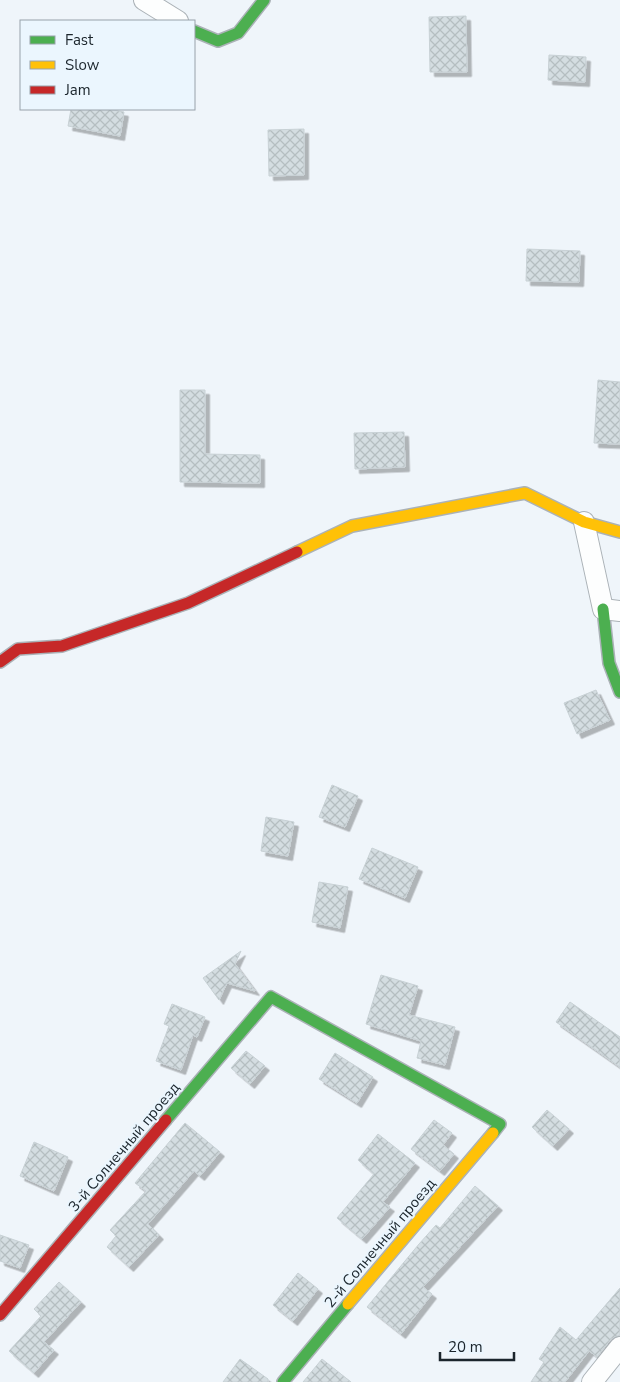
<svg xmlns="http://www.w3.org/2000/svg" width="620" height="1382" font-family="'Nunito Sans',sans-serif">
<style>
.building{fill:url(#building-cross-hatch);stroke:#c8d1d5;filter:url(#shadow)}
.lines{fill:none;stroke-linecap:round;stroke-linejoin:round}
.street-casing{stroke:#abb2b7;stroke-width:22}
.fast-casing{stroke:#abb2b7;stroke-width:14}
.slow-casing{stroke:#abb2b7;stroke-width:14}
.jam-casing{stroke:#abb2b7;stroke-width:14}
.street{stroke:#fdfefe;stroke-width:20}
.fast{stroke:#4caf50;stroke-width:11}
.slow{stroke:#ffc107;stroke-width:11}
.jam{stroke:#c62828;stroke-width:11}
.labels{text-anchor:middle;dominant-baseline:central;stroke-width:4;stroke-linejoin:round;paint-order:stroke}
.street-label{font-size:15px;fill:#1b252c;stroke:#ebf6fe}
</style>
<defs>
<pattern id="building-cross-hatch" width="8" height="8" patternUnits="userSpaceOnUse" patternTransform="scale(1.25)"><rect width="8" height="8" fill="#d4dde1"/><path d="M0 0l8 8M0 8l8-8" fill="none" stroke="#b5bec1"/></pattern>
<filter id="shadow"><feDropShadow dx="4.5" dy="4.5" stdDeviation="0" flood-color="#0004"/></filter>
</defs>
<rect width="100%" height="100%" fill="#eff5fa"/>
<!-- building -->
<g class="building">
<polygon points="466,16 467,72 430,72 429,17"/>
<polygon points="549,55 586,57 585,82 548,80"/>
<polygon points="71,109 108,109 124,112 120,136 68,126"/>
<polygon points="304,129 304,175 269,176 268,130"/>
<polygon points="527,249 580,251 579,282 526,281"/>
<polygon points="598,380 620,382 620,444 594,443"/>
<polygon points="180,390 205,390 205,454 260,455 260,483 180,482"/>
<polygon points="404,432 405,467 355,469 354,433"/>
<polygon points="596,690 610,720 577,734 564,703"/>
<polygon points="332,785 358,796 345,827 319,817"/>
<polygon points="266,817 294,822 288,856 261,851"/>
<polygon points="372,848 418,867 405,898 359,879"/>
<polygon points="319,882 348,887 340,928 312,922"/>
<polygon points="241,951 235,964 255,991 227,983 219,1000 203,978"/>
<polygon points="381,975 418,986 409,1015 455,1027 445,1065 417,1058 421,1041 366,1024"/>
<polygon points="570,1002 620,1037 620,1067 556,1022"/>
<polygon points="172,1004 205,1017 197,1037 193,1035 181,1070 156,1061 169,1026 164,1024"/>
<polygon points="246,1051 265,1066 250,1084 231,1068"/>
<polygon points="335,1053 373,1077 357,1103 319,1079"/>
<polygon points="547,1110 569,1129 553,1146 532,1127"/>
<polygon points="434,1120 452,1133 443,1145 454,1154 440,1171 411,1149"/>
<polygon points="185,1123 220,1152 200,1176 194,1171 148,1224 159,1235 129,1267 107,1247 116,1236 110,1230 146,1191 135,1183"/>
<polygon points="378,1134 415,1163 383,1202 390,1207 362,1239 337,1218 374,1174 358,1160"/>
<polygon points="34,1142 68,1157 54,1191 20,1176"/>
<polygon points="475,1186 498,1206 423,1287 432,1294 401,1334 367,1307 419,1244 436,1225 440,1228"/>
<polygon points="0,1235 29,1245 20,1268 0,1261"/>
<polygon points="298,1273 318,1289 293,1321 273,1305"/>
<polygon points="59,1282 81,1302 44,1342 54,1350 34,1373 9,1351 41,1316 34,1309"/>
<polygon points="620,1288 620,1335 611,1339 597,1357 587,1349 589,1351 565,1382 531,1382 544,1362 539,1359 560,1327 576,1340"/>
<polygon points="240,1359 268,1379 268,1382 223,1382"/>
<polygon points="322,1359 351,1382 303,1382"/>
</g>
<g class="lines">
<defs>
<g id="street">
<polyline points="144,0 178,21"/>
<polyline points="584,522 603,609 620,611"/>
<polyline points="592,1382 620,1347"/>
</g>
<g id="fast">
<polyline points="194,31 218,41 238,33 264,0"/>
<polyline points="603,609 609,663 620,692"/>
<polyline points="166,1120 271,997 500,1124 493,1133"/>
<polyline points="283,1382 348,1304"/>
</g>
<g id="slow">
<polyline points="297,552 352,526 525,493 584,522 620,532"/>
<polyline points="348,1304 493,1133"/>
</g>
<g id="jam">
<polyline points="0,662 18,649 62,646 188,603 297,552"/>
<polyline points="0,1315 166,1120"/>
</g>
</defs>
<!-- street casing -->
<use href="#street" class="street-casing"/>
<!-- fast casing -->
<use href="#fast" class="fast-casing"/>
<!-- slow casing -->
<use href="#slow" class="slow-casing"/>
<!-- jam casing -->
<use href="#jam" class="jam-casing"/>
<!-- street -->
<use href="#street" class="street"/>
<!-- fast -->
<use href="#fast" class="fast"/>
<!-- slow -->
<use href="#slow" class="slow"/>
<!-- jam -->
<use href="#jam" class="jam"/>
</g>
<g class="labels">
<!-- street labels -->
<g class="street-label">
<text transform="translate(124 1147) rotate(-50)">3-й Солнечный проезд</text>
<text transform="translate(380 1243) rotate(-50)">2-й Солнечный проезд</text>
</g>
</g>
<!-- legend -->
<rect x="20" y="20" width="175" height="90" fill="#ebf6fe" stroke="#98a2aa"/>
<rect x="30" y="36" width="25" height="8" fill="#4caf50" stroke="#98a2aa"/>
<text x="65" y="45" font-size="15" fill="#1b252c">Fast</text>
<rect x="30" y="61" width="25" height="8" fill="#ffc107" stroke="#98a2aa"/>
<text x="65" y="70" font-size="15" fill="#1b252c">Slow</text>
<rect x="30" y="86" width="25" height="8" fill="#c62828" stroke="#98a2aa"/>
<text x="65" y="95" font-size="15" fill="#1b252c">Jam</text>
<!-- scale -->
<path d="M440 1352v8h74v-8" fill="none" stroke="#1b252c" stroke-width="2.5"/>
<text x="448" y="1352" font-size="15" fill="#1b252c" stroke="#ebf6fe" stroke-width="4" paint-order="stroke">20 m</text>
</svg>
